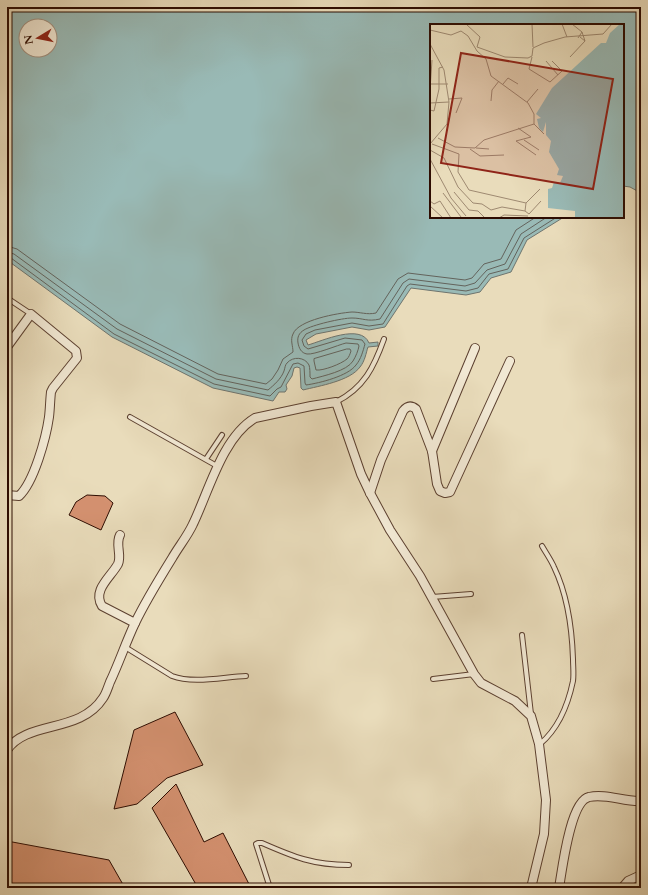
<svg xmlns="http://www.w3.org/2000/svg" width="648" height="895" font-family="Cardo,serif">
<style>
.water{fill:#99bab6;stroke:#6e746e;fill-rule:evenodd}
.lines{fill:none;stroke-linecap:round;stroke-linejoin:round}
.shore{stroke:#63635c;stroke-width:1}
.building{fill:#d49170;stroke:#2d0c01}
.lane-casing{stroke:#5c4030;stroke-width:6}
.street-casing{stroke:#5c4030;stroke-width:10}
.lane{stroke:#f1e8d3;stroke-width:4}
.street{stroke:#f1e8d3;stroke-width:8}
.inset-road{fill:none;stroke:#9e8971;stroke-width:1}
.view{fill:#8f2418;fill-opacity:0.15;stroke:#8f2418;stroke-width:2}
.inset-edge{fill:none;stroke:#2d0c01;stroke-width:2}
</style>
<rect width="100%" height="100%" fill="#e9dcbb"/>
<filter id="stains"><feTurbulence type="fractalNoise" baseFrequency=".005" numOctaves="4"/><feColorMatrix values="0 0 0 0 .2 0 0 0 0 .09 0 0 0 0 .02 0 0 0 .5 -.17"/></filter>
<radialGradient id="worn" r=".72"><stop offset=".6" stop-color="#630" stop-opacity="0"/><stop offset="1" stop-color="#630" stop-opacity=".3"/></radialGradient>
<!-- water -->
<path class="water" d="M7,7H641V193L630,187L623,186V25H431V217H587V218L564,217L527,240L511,272L491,278L480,292L466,295L411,288L385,327L369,330L352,327L316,334L306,340L308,345C322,341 361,323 369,343L378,342V346L368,347C366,353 365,361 360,367C350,381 319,386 303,390L301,388L300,368L297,367L294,368L292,376L286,385L287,389L285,392H279L273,401L213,388L112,337L7,260ZM26,26H50V50H26Z"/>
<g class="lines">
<!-- shore -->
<g class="shore">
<path d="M7,246L17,249L120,324L218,374L266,384L272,379L278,370L283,359L293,352C293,346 290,340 293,334C298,320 338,313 352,312C360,312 367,315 376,313L398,279L408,273L465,280L472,278L484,264L501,259L516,230L536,217"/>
<path d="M7,252L14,254L117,329L216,379L268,390C274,385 281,379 284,371C285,368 285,365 287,363C293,356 305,357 309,365C310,368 310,373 310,377L312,379C323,376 347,371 353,361C356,356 358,351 359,346L358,344L346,343C338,345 314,355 307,354C301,353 299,348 298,343C297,337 299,333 304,330C312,325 342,318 352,318C363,318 367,322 380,319L403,283L409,279L465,286L475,283L487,270L505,264L521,234L547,217"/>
<path d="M7,257L11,258L114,334L214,384L270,396L277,389L281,387L293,364L298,363L304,366L305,383L306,385C320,383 348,376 356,365C361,359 363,351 365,344L362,340L345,338L308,349L304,346L302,340L306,334L315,330L352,323L369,326L383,324L407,286L410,284L466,291L478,288L489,274L508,269L524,238L557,217"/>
<path d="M347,349H350L351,351C350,354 349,357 347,359C341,364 323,371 316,370L314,361V359Z"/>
</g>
</g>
<!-- building -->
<g class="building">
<polygon points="87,495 105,496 113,503 101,530 69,515 76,502"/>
<polygon points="175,712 203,765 167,778 137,804 114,809 134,730"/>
<polygon points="176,784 204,842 223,833 251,888 198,888 152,808"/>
<polygon points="7,841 109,860 125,888 7,888"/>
</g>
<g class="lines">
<defs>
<g id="lane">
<polyline points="7,298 31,314"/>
<path d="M336,402C364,388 374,367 384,339"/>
<polyline points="130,417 217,466"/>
<polyline points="206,459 222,435"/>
<polyline points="432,597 471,594"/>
<polyline points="522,635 531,714"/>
<path d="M125,647L172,676C193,684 223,677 246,676"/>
<polyline points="433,679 474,674"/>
<path d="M540,744C559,728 568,705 573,681C574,674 573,666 573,659C572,628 568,596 554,567C551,560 546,553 542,546"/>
<path d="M270,888L256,844L258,843H262C294,857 313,865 349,865"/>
</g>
<g id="street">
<path d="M7,347L31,314L76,351L77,358L53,388L51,392C50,401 50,409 49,417C46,438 34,482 19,496L7,495"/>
<polyline points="432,451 475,348"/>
<path d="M370,493L381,460L403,411C407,406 411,405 416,409L432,451L437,484L440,491L445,493L450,492L510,361"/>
<path d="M120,535C115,544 122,555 118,564C111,577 92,590 102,606L135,623"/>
<path d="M7,750C27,720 80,734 103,698C106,694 108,687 110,682C119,663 126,642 135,623C146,600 161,576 174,555C180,545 188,535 193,524C209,491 222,438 255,418L311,406L336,402L361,474L370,493L390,530L420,576L474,674L481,683L515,701L531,716L539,744L546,800L544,834L531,888"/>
<path d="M559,888C562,871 570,801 589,797C606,793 624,802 641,801"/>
<polyline points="622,888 628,881 641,875"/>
</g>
</defs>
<!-- lane casing -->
<use href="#lane" class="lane-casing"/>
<!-- street casing -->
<use href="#street" class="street-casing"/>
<!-- lane -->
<use href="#lane" class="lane"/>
<!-- street -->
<use href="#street" class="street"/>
</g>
<!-- overview -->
<g transform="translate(430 24)">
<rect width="194" height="194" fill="#e9dcbb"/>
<path d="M190,0H194V194H145V187L118,184V165L122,164L124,158L130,159L133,152L127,151L129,145L119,128L121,117L116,111V98L113,108L109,104L107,95L111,94L106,90L122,64L171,19H176L180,9Z" fill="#99bab6"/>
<path class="inset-road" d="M36,0L50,13L47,23L75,33L98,34L102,32L103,24L114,19L135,13L173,10M102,0L103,23M132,0L137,13M142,0L152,8L148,14M0,6L21,11L31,7L38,12L47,27L56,35L61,52L98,79L104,90V100L54,116L45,124L25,123L8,114M173,10L182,0M150,13L155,17L152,8M0,20L14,46L19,78L17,100L0,120M102,33L99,45L120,58L132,47L122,37M140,33L155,17M116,37L128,51M0,60H18M73,60L78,54L88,60M0,66L2,36M19,75L32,74L26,89M61,77L62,66L69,57M97,78L108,65M0,79L19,78M0,86L4,87L9,65V44L13,43M104,100L114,110M88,104L101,113L86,117L106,131M94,116L109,126M2,120L29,130L28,148L39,166L96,179M46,124L59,125M40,125L50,132L74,131M0,126L14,134L28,163L43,179L52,180L61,186L72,183L95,187M0,135L21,174L36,192M24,168L39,186L48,187L55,194M13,169L31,193M0,177L4,180L10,177L21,194M0,182L13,194M99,190L95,187L96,179L110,165M99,190L111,177M69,194L74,191L98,192"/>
<path class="view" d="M31,29L183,55L163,165L11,139Z"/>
<rect width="194" height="194" class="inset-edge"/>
</g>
<!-- margin -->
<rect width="648" height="895" fill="none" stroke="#e9dcbb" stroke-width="24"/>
<rect x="8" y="8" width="632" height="879" fill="none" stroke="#2d0c01" stroke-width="2"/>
<rect x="12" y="12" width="624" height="871" fill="none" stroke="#2d0c01"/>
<!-- north arrow -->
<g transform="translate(38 38) rotate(260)"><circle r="19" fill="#f1e8d3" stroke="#a3907f"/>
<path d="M0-3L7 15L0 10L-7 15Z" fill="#8f2418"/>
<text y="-6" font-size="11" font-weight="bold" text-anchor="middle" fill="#2d0c01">N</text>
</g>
<rect width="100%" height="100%" filter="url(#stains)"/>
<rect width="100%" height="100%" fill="url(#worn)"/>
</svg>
